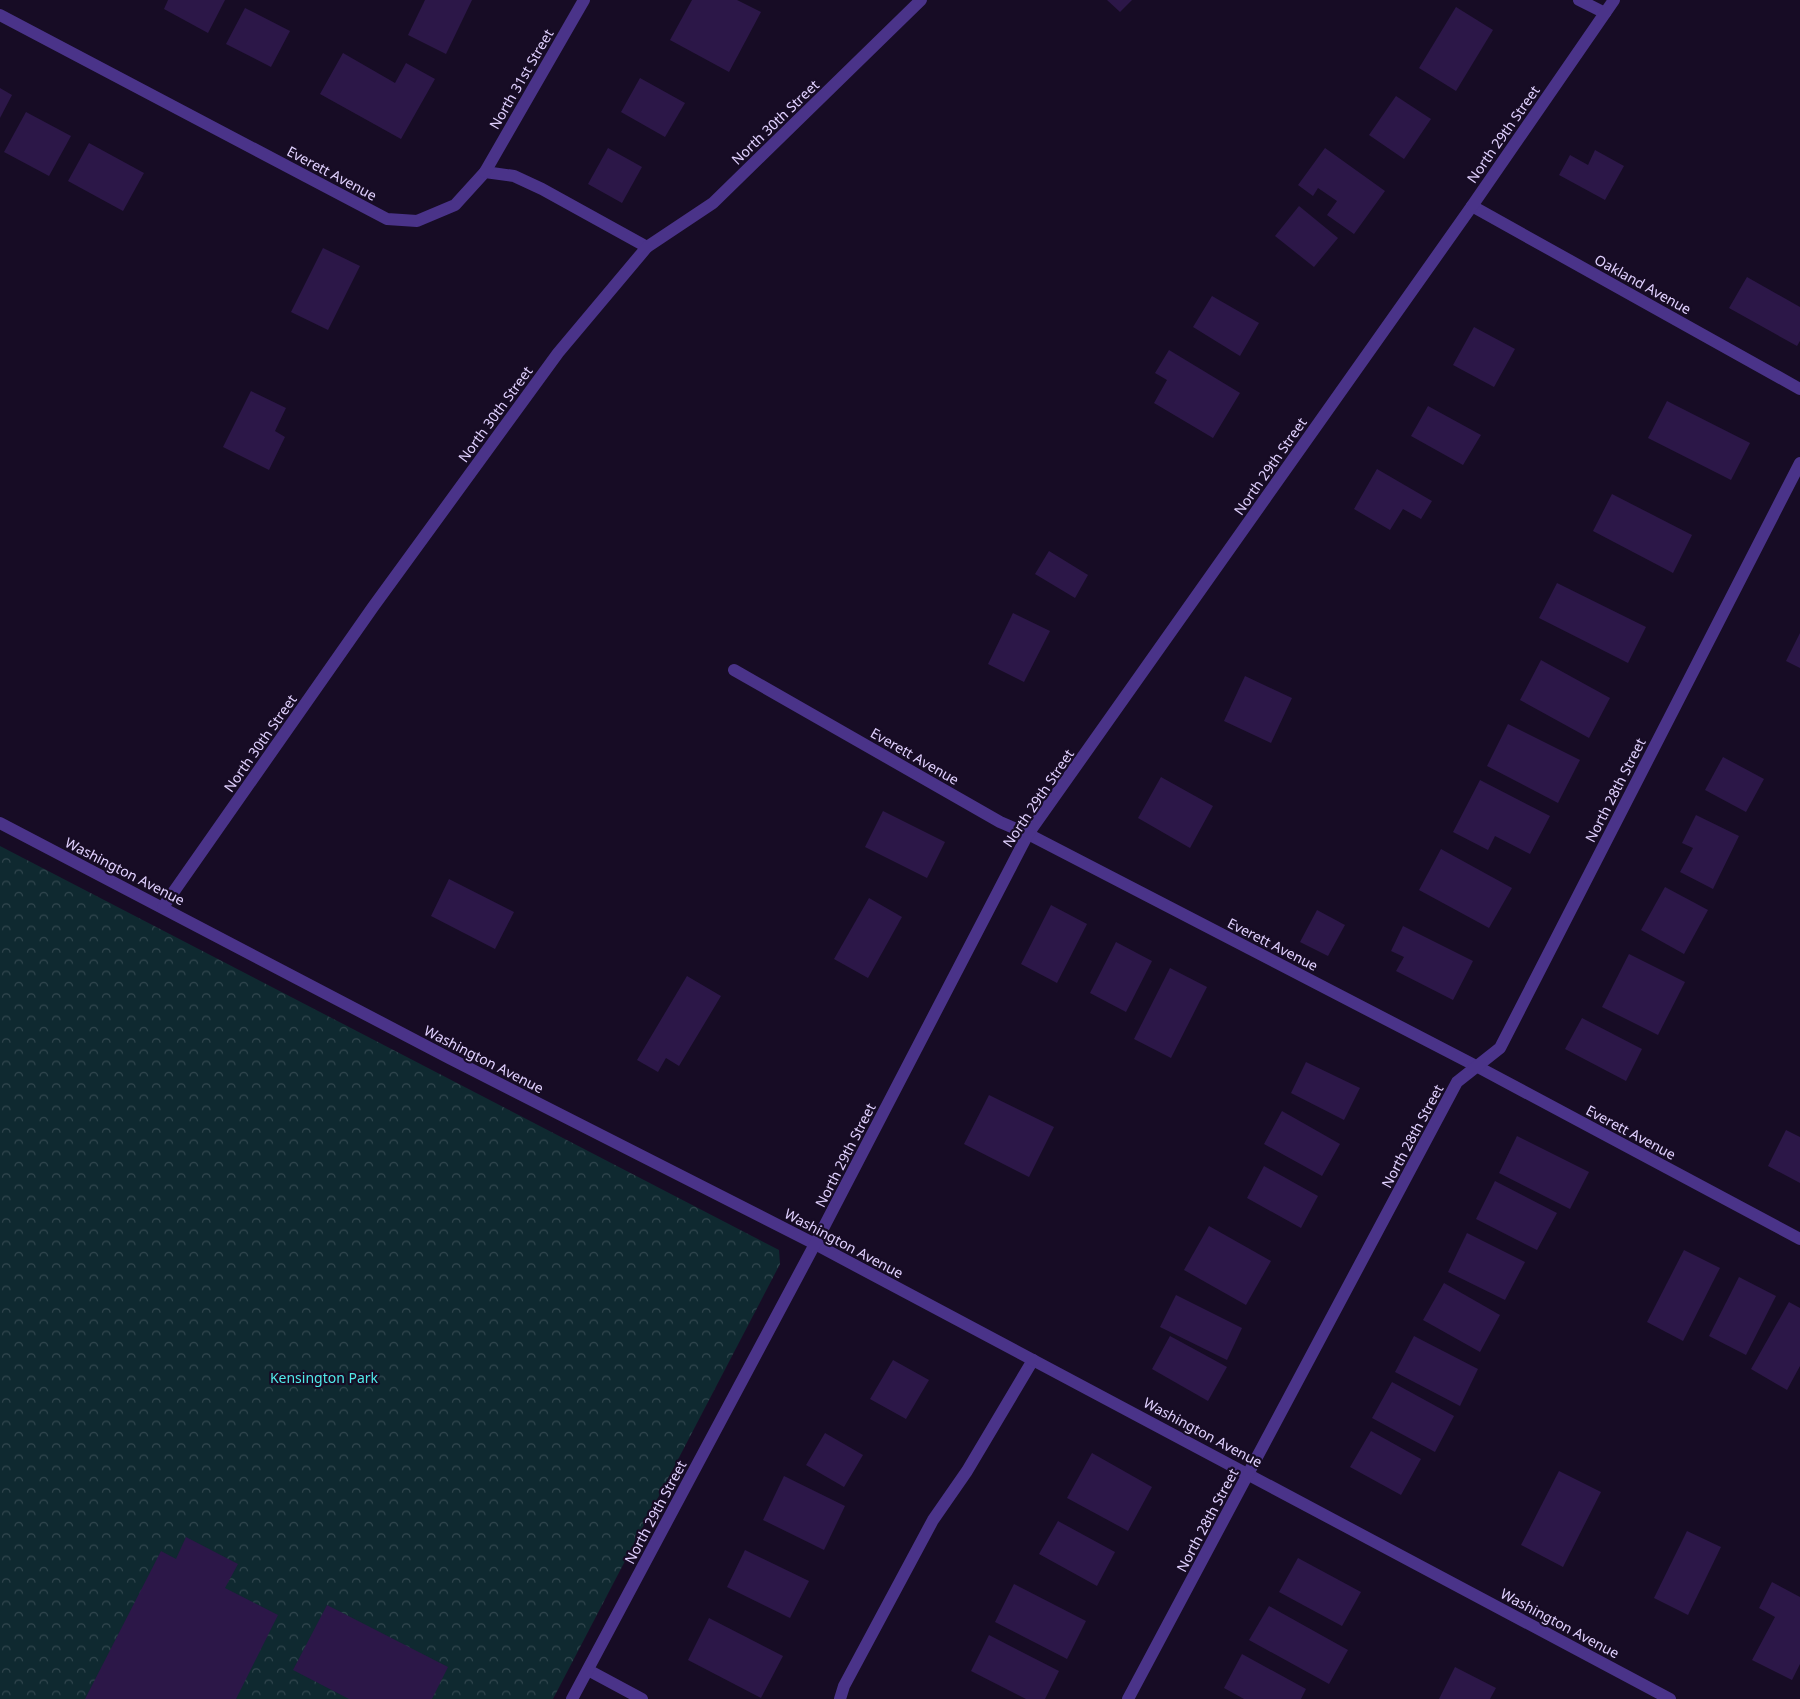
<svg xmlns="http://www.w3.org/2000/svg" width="1800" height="1699" font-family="'Noto Sans',sans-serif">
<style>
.park{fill:url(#park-crowns)}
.building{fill:#2c1748}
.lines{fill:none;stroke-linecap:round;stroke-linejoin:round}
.service{stroke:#4a3389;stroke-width:12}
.minor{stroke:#4a3389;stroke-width:12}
.tertiary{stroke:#4a3389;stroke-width:12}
.labels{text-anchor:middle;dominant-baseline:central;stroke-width:4.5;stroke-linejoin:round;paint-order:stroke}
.street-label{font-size:14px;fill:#e1d1ff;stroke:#170c25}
.park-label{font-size:14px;fill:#51eae8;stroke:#170c25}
</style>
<defs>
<pattern id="park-crowns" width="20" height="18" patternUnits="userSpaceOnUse" patternTransform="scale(1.25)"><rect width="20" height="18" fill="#0f2930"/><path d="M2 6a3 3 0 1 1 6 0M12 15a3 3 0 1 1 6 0" fill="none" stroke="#32474f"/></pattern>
</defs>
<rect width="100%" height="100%" fill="#170c25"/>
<!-- park -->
<polygon class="park" points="0,846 779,1250 780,1264 553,1699 0,1699"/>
<!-- building -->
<g class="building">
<polygon points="168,0 225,0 208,33 164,9"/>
<polygon points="425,0 472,0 446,54 408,35"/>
<polygon points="692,0 737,0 761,12 729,72 670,40"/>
<polygon points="1107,0 1132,0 1120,12"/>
<polygon points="1456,7 1493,30 1456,91 1419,68"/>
<polygon points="245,8 290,31 271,67 226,44"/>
<polygon points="343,53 395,83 406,63 435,79 401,139 320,94"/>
<polygon points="640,78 685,103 665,137 621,112"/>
<polygon points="0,88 12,95 0,118"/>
<polygon points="1396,96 1431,119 1404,159 1369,135"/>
<polygon points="26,112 71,136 49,176 4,152"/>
<polygon points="89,143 144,173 123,211 68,181"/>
<polygon points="608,148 642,167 622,203 588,184"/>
<polygon points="1325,148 1385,191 1354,234 1327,215 1337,201 1318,188 1313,196 1298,185"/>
<polygon points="1595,150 1624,166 1605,200 1559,175 1570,155 1588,165"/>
<polygon points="1299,206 1338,238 1314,267 1275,236"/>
<polygon points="323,248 360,266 328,330 291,312"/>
<polygon points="1747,277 1800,307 1800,341 1797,346 1729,308"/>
<polygon points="1212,296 1259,323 1240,356 1193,327"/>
<polygon points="1474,327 1515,349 1494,387 1453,365"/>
<polygon points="1169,350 1240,393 1213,438 1154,403 1167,380 1155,373"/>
<polygon points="251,391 286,408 275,431 285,437 269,470 223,447"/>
<polygon points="1667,401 1750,443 1731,480 1648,438"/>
<polygon points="1428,406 1481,435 1463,465 1411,436"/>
<polygon points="1377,469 1432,501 1421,519 1403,509 1390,530 1354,509"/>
<polygon points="1612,494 1692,535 1673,573 1593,531"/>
<polygon points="1049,551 1088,575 1075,598 1035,574"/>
<polygon points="1557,583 1646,627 1628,663 1539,618"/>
<polygon points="1013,613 1050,631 1024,682 988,664"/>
<polygon points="1800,633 1800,668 1786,661"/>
<polygon points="1541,660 1610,698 1589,738 1520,700"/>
<polygon points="1245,676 1292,698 1271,743 1224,721"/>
<polygon points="1508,724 1580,760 1558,803 1487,766"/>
<polygon points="1723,757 1764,779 1746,812 1705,790"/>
<polygon points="1161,777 1213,806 1190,848 1138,818"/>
<polygon points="1480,780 1550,816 1530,854 1495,836 1488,850 1453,832"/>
<polygon points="883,811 945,842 927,878 865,847"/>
<polygon points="1696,815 1739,836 1713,889 1680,872 1693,848 1682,843"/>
<polygon points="1441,849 1512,888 1489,928 1419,890"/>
<polygon points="449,879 514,912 495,949 431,916"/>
<polygon points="1665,887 1708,910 1684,954 1641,930"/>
<polygon points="869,898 902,917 868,978 834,959"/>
<polygon points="1051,905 1087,924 1057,983 1021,964"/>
<polygon points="1317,910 1345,925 1328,956 1300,942"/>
<polygon points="1403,926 1473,961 1453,1000 1396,971 1404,957 1391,951"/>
<polygon points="1116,942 1152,961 1126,1012 1090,993"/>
<polygon points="1629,954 1685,982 1658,1035 1602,1007"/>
<polygon points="1170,968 1207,987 1171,1058 1134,1039"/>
<polygon points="687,976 721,996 679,1066 666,1058 658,1072 637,1060"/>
<polygon points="1582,1018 1642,1049 1626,1081 1565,1049"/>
<polygon points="1306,1062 1360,1088 1344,1120 1291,1093"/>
<polygon points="989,1095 1054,1127 1029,1177 964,1144"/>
<polygon points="1282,1111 1340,1144 1322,1176 1264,1144"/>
<polygon points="1786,1130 1800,1137 1800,1183 1768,1166"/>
<polygon points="1517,1136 1589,1172 1570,1209 1499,1173"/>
<polygon points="1264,1166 1318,1196 1301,1228 1247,1198"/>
<polygon points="1495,1181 1557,1213 1537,1250 1476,1219"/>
<polygon points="1209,1226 1271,1261 1246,1305 1184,1270"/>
<polygon points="1467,1233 1525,1262 1505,1300 1448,1272"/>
<polygon points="1684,1250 1720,1268 1683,1341 1647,1322"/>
<polygon points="1739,1277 1776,1296 1746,1355 1709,1336"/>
<polygon points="1444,1283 1500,1315 1480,1352 1423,1320"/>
<polygon points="1176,1295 1242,1328 1227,1360 1160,1327"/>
<polygon points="1789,1302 1800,1308 1800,1366 1787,1390 1751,1369"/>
<polygon points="1170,1336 1227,1367 1208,1401 1152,1369"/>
<polygon points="1414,1336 1478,1369 1460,1406 1395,1372"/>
<polygon points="893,1360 929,1380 906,1419 870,1399"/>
<polygon points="1392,1382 1454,1416 1435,1452 1372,1418"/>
<polygon points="1371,1431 1421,1459 1401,1495 1350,1467"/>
<polygon points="825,1433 863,1455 844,1487 806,1465"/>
<polygon points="1092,1453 1152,1487 1128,1531 1067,1498"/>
<polygon points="1559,1471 1601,1492 1563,1567 1521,1545"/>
<polygon points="784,1476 845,1506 824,1550 763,1520"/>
<polygon points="1058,1521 1115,1552 1097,1586 1039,1554"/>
<polygon points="1687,1531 1721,1547 1688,1615 1654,1598"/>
<polygon points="186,1537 238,1564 225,1588 278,1615 236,1699 85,1699 161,1551 176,1559"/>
<polygon points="745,1550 809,1581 790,1618 727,1587"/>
<polygon points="1298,1558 1361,1592 1342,1626 1279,1592"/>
<polygon points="1772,1582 1800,1597 1800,1664 1792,1680 1752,1660 1775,1617 1759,1608"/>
<polygon points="1014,1584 1086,1621 1067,1659 995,1622"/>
<polygon points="327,1605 448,1667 432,1699 349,1699 293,1670"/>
<polygon points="1269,1606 1348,1650 1329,1684 1249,1640"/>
<polygon points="709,1618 783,1656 761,1698 688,1660"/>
<polygon points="989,1635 1059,1671 1045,1699 1026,1699 971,1671"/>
<polygon points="1242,1654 1306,1689 1301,1699 1244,1699 1224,1688"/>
<polygon points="1455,1667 1496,1688 1490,1699 1439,1699"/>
</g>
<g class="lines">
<!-- service -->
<polyline class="service" points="840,1699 844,1686 933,1520 967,1471 1033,1360"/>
<!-- minor -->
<g class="minor">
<polyline points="1579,0 1605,13"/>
<polyline points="0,15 387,219 417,221 455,205 485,172 514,176 542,189 647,247"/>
<polyline points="485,172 584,0"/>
<polyline points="1472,206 1800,389"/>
<polyline points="734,670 1000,822 1028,834 1478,1067 1800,1239"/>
<polyline points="0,823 449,1058 815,1244 1670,1699"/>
<polyline points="163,907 373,607 558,353 647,247 713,203 921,0"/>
<polyline points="588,1670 642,1699"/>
<polyline points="1128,1699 1457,1082 1500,1048 1800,463"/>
</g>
<!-- tertiary -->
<polyline class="tertiary" points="572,1699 815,1244 1028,834 1472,206 1614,0"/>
</g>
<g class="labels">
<!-- street labels -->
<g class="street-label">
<text transform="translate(521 79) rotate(-60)">North 31st Street</text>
<text transform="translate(775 122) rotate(-44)">North 30th Street</text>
<text transform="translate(1503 134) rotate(-55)">North 29th Street</text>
<text transform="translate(332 173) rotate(28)">Everett Avenue</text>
<text transform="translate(1643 284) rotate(29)">Oakland Avenue</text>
<text transform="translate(495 414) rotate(-54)">North 30th Street</text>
<text transform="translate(1270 466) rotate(-55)">North 29th Street</text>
<text transform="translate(260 743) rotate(-55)">North 30th Street</text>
<text transform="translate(915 756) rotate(30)">Everett Avenue</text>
<text transform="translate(1615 790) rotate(-63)">North 28th Street</text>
<text transform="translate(1038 798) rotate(-56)">North 29th Street</text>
<text transform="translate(125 871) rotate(27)">Washington Avenue</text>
<text transform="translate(1273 944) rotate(27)">Everett Avenue</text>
<text transform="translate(484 1059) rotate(27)">Washington Avenue</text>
<text transform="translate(1631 1132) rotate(28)">Everett Avenue</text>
<text transform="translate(1412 1136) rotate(-62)">North 28th Street</text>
<text transform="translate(845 1155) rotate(-63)">North 29th Street</text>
<text transform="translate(844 1243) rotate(28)">Washington Avenue</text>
<text transform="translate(1203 1432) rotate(28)">Washington Avenue</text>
<text transform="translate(655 1512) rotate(-62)">North 29th Street</text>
<text transform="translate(1207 1520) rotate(-62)">North 28th Street</text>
<text transform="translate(1560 1623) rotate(28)">Washington Avenue</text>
</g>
<!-- park labels -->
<g class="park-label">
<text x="324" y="1377">Kensington Park</text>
</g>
</g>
</svg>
